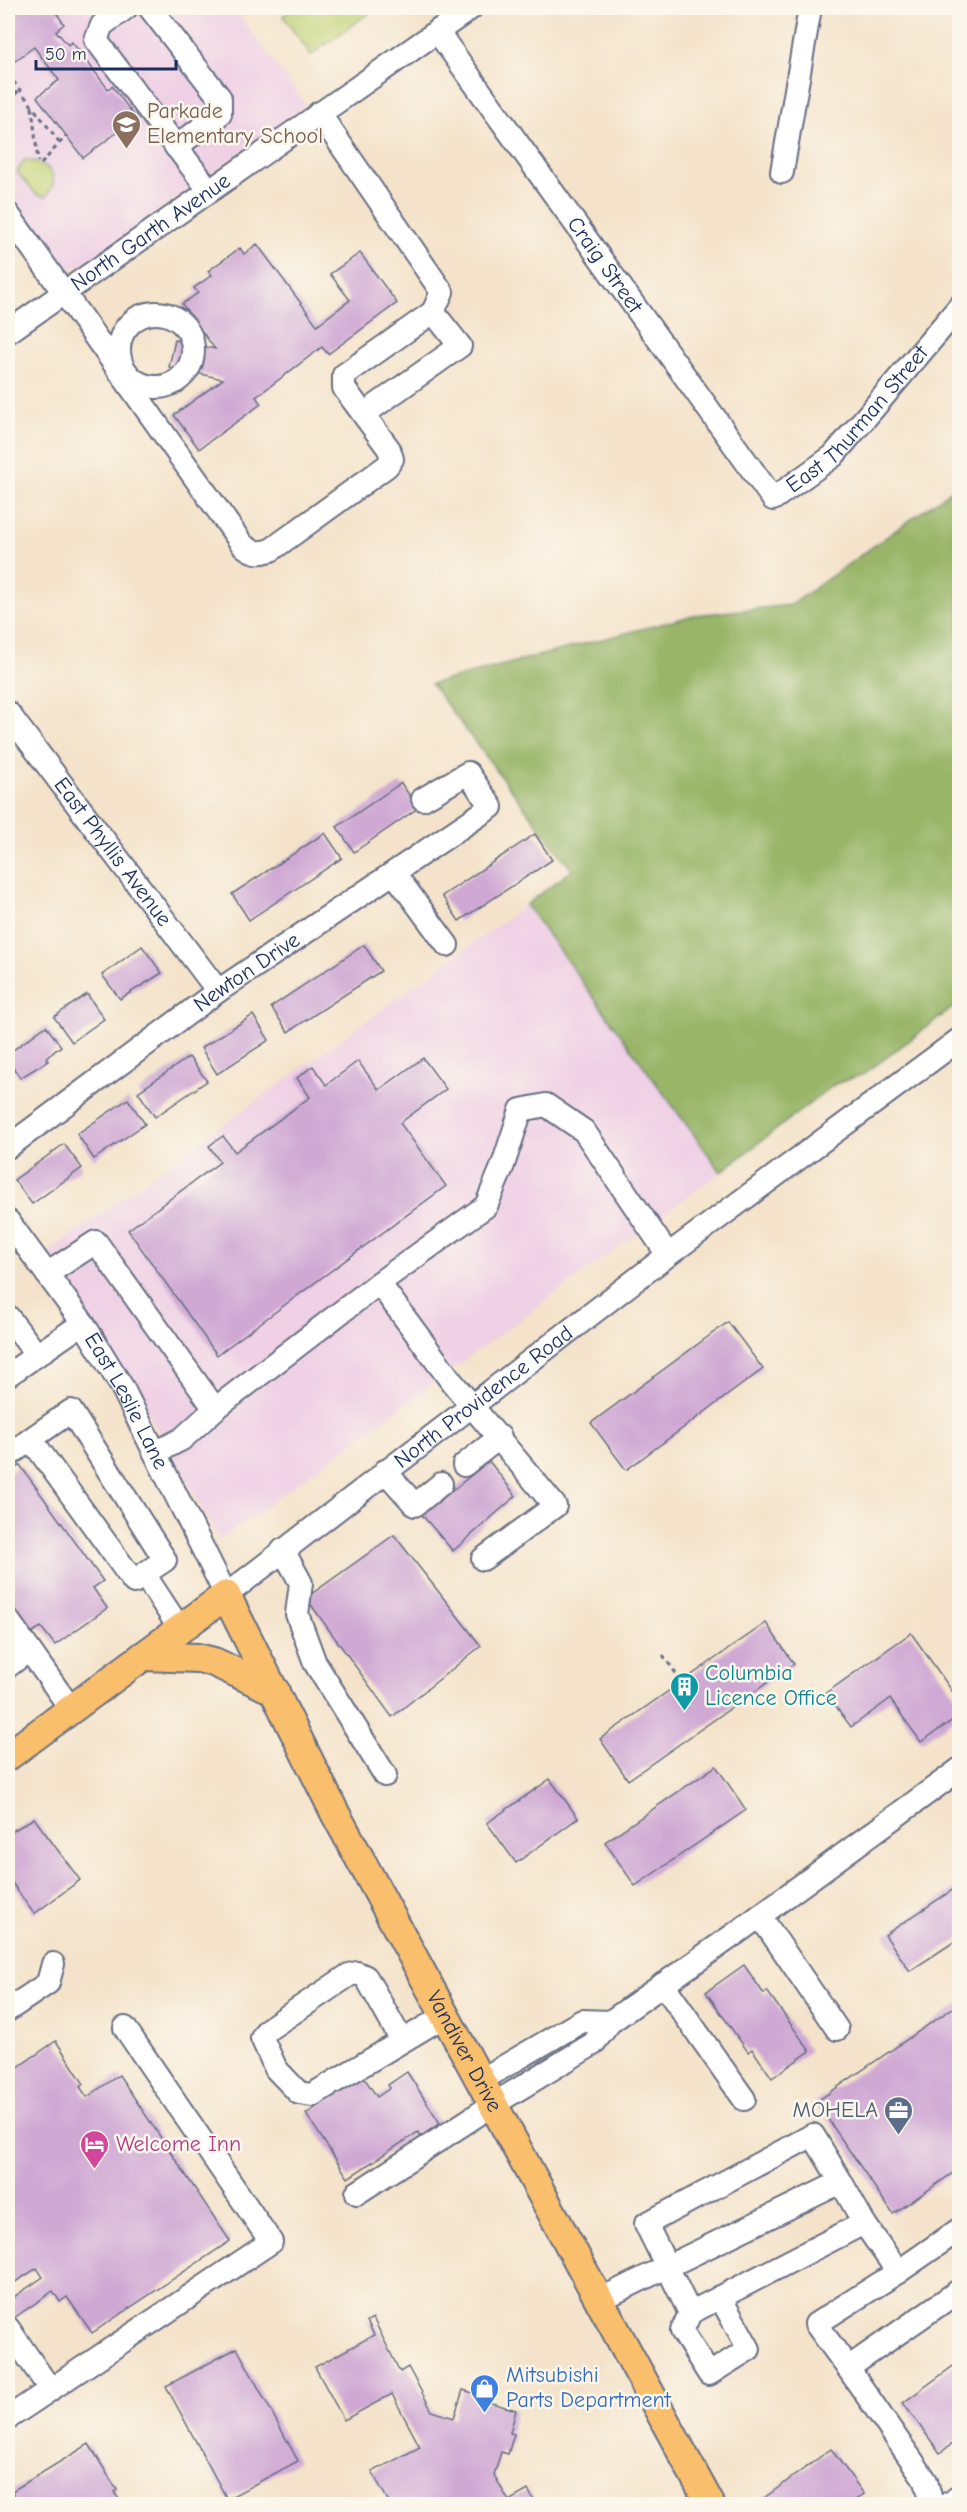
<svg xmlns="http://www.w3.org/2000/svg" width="967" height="2512" font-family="'Comic Neue',sans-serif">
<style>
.built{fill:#efd0e5}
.green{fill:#c1d376;stroke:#6e816a;stroke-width:1.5}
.forest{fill:#98b567;stroke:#5a7262;stroke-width:1.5}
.building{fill:#cfa8d4}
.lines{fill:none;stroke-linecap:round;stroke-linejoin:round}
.minor-casing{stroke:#676e84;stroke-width:26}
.major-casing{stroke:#676e84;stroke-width:32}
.path{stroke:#676e84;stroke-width:3;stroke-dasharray:4.5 4.5;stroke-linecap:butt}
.minor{stroke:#fff;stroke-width:22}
.major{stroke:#f9bf6d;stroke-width:28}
.labels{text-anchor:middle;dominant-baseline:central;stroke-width:5;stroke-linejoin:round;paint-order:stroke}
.education-label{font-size:22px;fill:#785e54;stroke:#fbf7ec;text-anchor:start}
.street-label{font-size:22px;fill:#1b2f5e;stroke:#fbf7ec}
.culture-label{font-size:22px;fill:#0d838f;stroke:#fbf7ec;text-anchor:start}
.service-label{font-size:22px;fill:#4e5e75;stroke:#fbf7ec;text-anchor:end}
.hotel-label{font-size:22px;fill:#b23c85;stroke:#fbf7ec;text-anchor:start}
.shop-label{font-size:22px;fill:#366cbe;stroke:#fbf7ec;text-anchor:start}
</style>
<rect width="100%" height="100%" fill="#fbf7ec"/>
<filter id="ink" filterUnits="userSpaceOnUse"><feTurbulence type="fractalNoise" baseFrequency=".0167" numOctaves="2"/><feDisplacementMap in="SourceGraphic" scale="12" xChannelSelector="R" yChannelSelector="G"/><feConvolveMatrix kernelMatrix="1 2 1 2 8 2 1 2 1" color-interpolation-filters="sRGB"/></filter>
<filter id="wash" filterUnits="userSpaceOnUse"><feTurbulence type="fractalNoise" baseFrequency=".008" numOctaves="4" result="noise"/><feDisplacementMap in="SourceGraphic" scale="24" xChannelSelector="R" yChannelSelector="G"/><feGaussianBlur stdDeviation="1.35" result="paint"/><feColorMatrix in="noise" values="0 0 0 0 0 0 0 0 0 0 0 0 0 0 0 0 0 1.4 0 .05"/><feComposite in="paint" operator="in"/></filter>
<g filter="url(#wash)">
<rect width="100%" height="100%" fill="#f4e3ca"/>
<!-- built -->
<g class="built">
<polygon points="8,8 234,8 306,105 85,264 71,268 58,259 8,193"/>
<polygon points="526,905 721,1172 220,1540 136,1391 43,1256"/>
</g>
<!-- green -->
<g class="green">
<polygon points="294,8 376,8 311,55 283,16"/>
<path d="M24,160C47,162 63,174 46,197L36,194L17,172Z"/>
</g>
<!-- forest -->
<polygon class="forest" points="959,485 959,1003 864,1074 835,1084 721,1172 526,905 572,870 431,684 695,615 791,605"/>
<g id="blocks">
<!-- building -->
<g class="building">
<polygon points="8,8 66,8 57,14 64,24 56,31 68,45 72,42 108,89 112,86 136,118 83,158 37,97 59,80 34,47 11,64 8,59"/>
<polygon points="257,244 317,325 350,300 330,274 360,253 397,303 328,354 322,347 256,397 261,404 199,449 174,415 223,379 169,367 175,340 215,349 182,304 198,293 194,288 212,275 208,271 240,248 244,254"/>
<polygon points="401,783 418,808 354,852 337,827"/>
<polygon points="325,833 342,858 249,920 232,894"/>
<polygon points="535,834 552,860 459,921 442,896"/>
<polygon points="364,945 381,971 288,1032 271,1007"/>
<polygon points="142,946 162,973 120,999 102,975"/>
<polygon points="87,994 104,1019 72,1042 54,1017"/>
<polygon points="253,1015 269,1040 217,1074 201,1048"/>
<polygon points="46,1026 61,1046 46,1058 48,1061 20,1078 8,1060 8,1054"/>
<polygon points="189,1057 207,1081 155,1117 138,1092"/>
<polygon points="423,1058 446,1089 400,1123 446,1186 217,1355 128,1230 220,1162 209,1146 223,1136 235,1152 310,1097 297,1078 313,1066 326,1085 358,1061 379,1090"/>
<polygon points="128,1099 145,1124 94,1159 77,1134"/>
<polygon points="64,1144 82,1168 32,1204 14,1180"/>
<polygon points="728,1322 763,1369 626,1470 591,1423"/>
<polygon points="489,1461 516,1496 453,1551 422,1515"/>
<polygon points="20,1465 103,1581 93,1588 107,1608 55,1645 41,1627 31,1633 8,1600 8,1474"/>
<polygon points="394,1535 481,1646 392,1717 306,1598"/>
<polygon points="766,1623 794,1664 628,1780 600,1739"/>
<polygon points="911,1633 960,1702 960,1715 921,1742 890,1699 851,1727 826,1693"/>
<polygon points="716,1766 746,1810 635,1886 605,1842"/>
<polygon points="550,1779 578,1818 516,1863 487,1823"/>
<polygon points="34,1818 80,1880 34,1914 8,1877 8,1834"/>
<polygon points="960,1885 960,1938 910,1971 885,1935"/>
<polygon points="744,1965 764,1994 767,1991 810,2051 772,2078 752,2049 748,2052 706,1992"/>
<polygon points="960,2003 960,2168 893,2214 816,2102"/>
<polygon points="56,2041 84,2084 80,2087 87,2097 119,2075 230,2241 92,2333 67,2297 60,2302 53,2291 8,2322 8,2301 43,2277 37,2268 9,2286 8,2283 8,2074"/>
<polygon points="407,2072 440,2123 421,2136 418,2132 348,2178 306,2114 363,2076 377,2097 390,2088 388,2085"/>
<polygon points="373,2318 400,2372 408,2367 432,2411 454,2418 463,2390 483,2396 481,2400 516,2410 510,2433 514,2434 508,2454 501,2452 494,2475 509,2501 528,2490 536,2504 390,2504 372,2472 420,2447 392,2394 344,2420 315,2367 374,2335 367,2321"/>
<polygon points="237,2348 298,2461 227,2499 166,2386"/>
<polygon points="960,2361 960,2438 940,2453 903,2403"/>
<polygon points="89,2444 117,2490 114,2492 122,2504 19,2504 12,2491"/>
<polygon points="831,2449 864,2494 850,2504 763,2504 760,2501"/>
</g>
</g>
</g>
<g filter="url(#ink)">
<use href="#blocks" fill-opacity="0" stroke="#676e84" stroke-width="1.5"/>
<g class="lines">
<defs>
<g id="minor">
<polyline points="126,8 102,25 96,40 209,190"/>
<polyline points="150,8 220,98 220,114 176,147"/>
<path id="s1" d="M437,31L773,499L833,456L960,306"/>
<polyline points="782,172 810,8"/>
<path d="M8,214L242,544C252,553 258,554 271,550L387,466L392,459L389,449L344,388V375L433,312L442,292L319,113"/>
<circle cx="156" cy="350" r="37"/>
<path id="s2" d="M8,332L471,8"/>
<polyline points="364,414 460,346 433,312"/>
<path id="s3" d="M8,713L218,991"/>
<polyline points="394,873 447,945"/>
<path id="s4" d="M8,1147L218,991L491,807L468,773L423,799"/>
<path id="s5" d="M8,1221L83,1323L122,1387L226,1595L668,1255L960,1039"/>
<polyline points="47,1274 96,1242 215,1409 379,1283 486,1206 503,1165 521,1110 546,1105 584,1131 668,1255"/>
<polyline points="379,1283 452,1382 555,1506 483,1559"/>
<polyline points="8,1317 37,1355 83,1323"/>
<polyline points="8,1375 37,1355"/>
<polyline points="155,1453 182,1439 215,1409"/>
<polyline points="8,1456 31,1439"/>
<polyline points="464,1465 500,1437"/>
<polyline points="385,1471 415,1505 441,1484"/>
<polyline points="283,1550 301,1583 297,1614 315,1663 385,1775"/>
<polyline points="144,1574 134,1582 31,1439 71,1411 165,1560 144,1574 180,1629"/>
<polyline points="8,1620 71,1709"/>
<polyline points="8,1666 29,1650"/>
<polyline points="760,1916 837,2029"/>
<polyline points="663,1984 744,2099"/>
<polyline points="8,2010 48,1983 53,1964"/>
<polyline points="402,2041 366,1977 357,1973 349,1975 267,2030 262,2038 276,2069 299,2093 312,2095 446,2015"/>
<polyline points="481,2080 582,2021 610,2022"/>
<polyline points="841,2182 864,2223"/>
<polyline points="357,2193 494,2104 593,2044 610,2022 742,1929 960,1769"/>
<polyline points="960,2229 898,2272 816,2324 848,2368 960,2290"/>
<polyline points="599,2300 841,2182 813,2135 646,2224 690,2313 864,2223 898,2272"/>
<polyline points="690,2313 682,2331 709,2374 749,2349 720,2297"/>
<polyline points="8,2328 50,2389"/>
<polyline points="848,2368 926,2481 932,2504"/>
<polyline points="8,2418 271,2242 125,2028"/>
<polyline points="948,2504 960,2496"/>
</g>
<g id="major">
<polyline points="143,1656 198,1658 214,1662 275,1691"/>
<path id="s6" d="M8,1756L226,1595L335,1813L710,2504"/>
</g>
</defs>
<!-- minor casing -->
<use href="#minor" class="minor-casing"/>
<!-- major casing -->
<use href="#major" class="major-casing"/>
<!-- path -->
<g class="path">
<polyline points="8,74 60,143"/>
<polyline points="8,100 20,90"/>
<polyline points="32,107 38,162"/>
<polyline points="41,164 66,136"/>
<polyline points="663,1655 682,1682"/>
</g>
<!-- minor -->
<use href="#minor" class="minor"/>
<!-- major -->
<use href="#major" class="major"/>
</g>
</g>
<!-- icons -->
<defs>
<symbol id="school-pin" viewBox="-11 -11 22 30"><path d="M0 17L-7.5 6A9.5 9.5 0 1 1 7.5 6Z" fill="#8d6e63" stroke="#fbf7ec"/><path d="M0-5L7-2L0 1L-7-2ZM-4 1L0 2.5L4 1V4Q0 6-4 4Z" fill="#fff"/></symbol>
<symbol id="building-pin" viewBox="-11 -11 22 30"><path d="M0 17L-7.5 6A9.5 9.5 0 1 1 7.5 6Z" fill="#0f9aa8" stroke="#fbf7ec"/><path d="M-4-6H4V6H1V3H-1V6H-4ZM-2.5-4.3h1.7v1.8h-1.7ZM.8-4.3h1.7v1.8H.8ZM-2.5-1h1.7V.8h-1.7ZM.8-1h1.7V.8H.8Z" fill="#fff"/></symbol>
<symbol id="office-pin" viewBox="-11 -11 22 30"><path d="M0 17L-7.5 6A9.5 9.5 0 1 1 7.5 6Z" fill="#5c6f8a" stroke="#fbf7ec"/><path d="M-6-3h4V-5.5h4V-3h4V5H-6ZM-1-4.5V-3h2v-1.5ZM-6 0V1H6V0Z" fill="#fff"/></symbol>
<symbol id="hotel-pin" viewBox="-11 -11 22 30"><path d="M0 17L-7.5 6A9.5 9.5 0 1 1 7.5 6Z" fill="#d1479c" stroke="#fbf7ec"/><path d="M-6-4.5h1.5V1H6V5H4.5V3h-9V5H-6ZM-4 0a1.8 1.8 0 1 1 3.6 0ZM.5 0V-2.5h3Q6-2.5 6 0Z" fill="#fff"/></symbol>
<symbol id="shop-pin" viewBox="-11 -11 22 30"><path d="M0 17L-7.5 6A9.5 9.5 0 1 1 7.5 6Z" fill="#3f7fe0" stroke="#fbf7ec"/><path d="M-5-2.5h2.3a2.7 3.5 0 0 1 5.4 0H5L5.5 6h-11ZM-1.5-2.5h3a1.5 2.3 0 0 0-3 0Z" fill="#fff"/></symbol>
</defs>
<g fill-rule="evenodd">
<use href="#school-pin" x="110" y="108" width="33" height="45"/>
<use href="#building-pin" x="668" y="1670" width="33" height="45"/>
<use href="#office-pin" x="882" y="2094" width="33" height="45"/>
<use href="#hotel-pin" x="78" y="2128" width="33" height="45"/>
<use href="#shop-pin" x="468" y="2372" width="33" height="45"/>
</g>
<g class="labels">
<!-- education labels -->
<g class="education-label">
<text x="147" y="111">Parkade<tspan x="147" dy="25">Elementary School</tspan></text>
</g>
<!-- street labels -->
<g class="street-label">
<text stroke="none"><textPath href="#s2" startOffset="174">North Garth Avenue</textPath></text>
<text stroke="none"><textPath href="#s1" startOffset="288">Craig Street</textPath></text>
<text stroke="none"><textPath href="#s1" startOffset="693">East Thurman Street</textPath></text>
<text stroke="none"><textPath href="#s3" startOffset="174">East Phyllis Avenue</textPath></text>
<text stroke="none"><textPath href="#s4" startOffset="296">Newton Drive</textPath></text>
<text stroke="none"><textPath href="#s5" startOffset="759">North Providence Road</textPath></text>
<text stroke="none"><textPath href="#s5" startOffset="216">East Leslie Lane</textPath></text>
<text stroke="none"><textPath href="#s6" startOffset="786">Vandiver Drive</textPath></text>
</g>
<!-- culture labels -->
<g class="culture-label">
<text x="705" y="1673">Columbia<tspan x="705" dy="25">Licence Office</tspan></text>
</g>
<!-- service labels -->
<g class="service-label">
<text x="878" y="2110">MOHELA</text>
</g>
<!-- hotel labels -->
<g class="hotel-label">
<text x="116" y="2144">Welcome Inn</text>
</g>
<!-- shop labels -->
<g class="shop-label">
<text x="506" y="2375">Mitsubishi<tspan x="506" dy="25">Parts Department</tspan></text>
</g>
</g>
<!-- margin -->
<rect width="967" height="2512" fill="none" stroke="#fbf7ec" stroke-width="30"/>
<!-- scale -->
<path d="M36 60v9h140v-9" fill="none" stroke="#1b2f5e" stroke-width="3"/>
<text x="45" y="60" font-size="18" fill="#1b2f5e" stroke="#fbf7ec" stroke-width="4.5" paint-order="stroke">50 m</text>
</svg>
